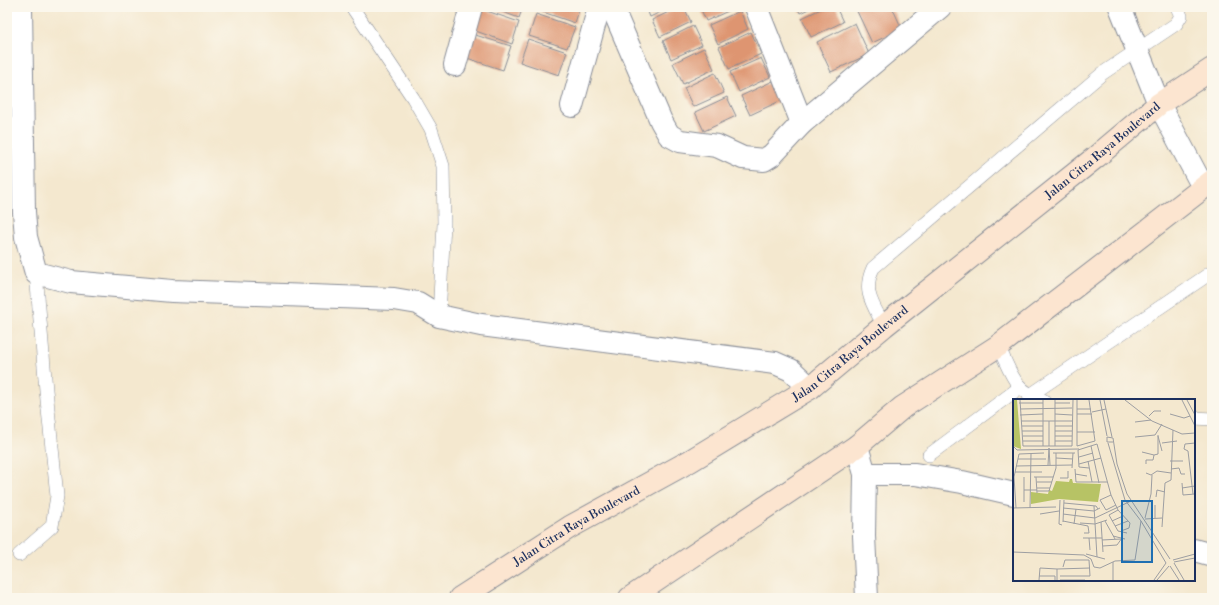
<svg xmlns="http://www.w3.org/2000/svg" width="1219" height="605" font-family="'Libre Bodoni',serif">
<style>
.building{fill:#de9571}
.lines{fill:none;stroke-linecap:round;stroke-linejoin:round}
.service-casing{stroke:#888c96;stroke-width:14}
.minor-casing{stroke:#888c96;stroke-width:24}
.secondary-casing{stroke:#888c96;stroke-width:24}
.service{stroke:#fff;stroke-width:13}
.minor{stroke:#fff;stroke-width:22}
.secondary{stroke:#fce5d0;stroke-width:22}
.labels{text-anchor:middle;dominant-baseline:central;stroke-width:3;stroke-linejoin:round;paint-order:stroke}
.street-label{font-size:12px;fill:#1b2f5e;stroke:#fbf7ec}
.inset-road{fill:none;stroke:#9d9ea2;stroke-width:1}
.view{fill:#1f6fb2;fill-opacity:0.15;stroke:#1f6fb2;stroke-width:2}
.inset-edge{fill:none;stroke:#1b2f5e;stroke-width:2}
</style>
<rect width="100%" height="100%" fill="#fbf7ec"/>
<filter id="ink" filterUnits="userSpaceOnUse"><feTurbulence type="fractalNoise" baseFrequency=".025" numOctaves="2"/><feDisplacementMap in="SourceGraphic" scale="8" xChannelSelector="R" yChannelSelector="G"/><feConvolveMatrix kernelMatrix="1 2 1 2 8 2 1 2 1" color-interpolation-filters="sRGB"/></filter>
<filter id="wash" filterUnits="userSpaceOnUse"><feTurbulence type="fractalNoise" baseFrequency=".012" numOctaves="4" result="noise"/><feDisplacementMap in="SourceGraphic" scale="16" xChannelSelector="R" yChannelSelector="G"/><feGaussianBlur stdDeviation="0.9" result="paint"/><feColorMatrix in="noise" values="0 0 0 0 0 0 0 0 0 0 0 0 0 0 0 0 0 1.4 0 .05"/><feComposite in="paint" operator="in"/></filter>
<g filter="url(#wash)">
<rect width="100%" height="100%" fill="#f4e8cf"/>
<g id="blocks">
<!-- building -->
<g class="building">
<polygon points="489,7 523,7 519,18"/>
<polygon points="538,7 580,7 575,23 537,10"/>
<polygon points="646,7 671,7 650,17"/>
<polygon points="679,7 684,7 691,22 660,37 652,20"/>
<polygon points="700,7 737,7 706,21"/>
<polygon points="797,7 813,7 800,13"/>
<polygon points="825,7 836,7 843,22 811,37 802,18"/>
<polygon points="855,7 892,7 902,29 872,43"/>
<polygon points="481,9 519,22 512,44 473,30"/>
<polygon points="740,11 748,29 718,44 709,25"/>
<polygon points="536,14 575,27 567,48 529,36"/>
<polygon points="855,23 869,54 831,72 817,42"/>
<polygon points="693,26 702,45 671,59 663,41"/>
<polygon points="751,32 761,54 729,69 719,47"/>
<polygon points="472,34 511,46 503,70 464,57"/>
<polygon points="528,39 567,52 559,75 520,62"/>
<polygon points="704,48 714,69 683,84 673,63"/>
<polygon points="761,58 770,77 739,92 730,72"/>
<polygon points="715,73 724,93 693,107 684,88"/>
<polygon points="773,81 782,100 750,115 741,96"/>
<polygon points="727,97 736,116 704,131 695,112"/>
</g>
</g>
</g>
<g filter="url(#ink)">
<use href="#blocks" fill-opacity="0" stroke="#888c96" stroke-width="1"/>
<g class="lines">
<defs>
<g id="service">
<polyline points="352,7 413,98 431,129 443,166 444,224 439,316"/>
<polyline points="7,100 23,105"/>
<path d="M884,326C873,304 862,292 873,268L1103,73L1176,24L1181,16L1177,7"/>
<path d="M998,346C1011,371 1013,391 1043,400"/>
<polyline points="1029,396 1212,272"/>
<polyline points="1194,418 1212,419"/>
<polyline points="929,455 1019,388"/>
<polyline points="19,555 52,526 57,496 46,390 36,273"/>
</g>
<g id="minor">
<polyline points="21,7 24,212 26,237 36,273 71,282 172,291 394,299 418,303 439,316 481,325 775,363 791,370 810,388"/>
<polyline points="612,7 661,121 669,135 680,141 717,146 743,158 764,160 772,155 802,123 940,7"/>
<polyline points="756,7 802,123"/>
<polyline points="1120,7 1159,104 1203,187"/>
<polyline points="455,65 471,7"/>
<polyline points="572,106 599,7"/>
<polyline points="857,446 865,474 864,536 867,598"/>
<polyline points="865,474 915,474 962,482 1014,494"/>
<polyline points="1194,550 1212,555"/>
</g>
<g id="secondary">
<path id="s1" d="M460,598L570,527L690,461L810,388L884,326L1096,157L1159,104L1212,69"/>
<polyline points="630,598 857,446 903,407 998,346 1212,181"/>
</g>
</defs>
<!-- service casing -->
<use href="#service" class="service-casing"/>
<!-- minor casing -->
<use href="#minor" class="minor-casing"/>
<!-- secondary casing -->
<use href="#secondary" class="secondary-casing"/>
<!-- service -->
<use href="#service" class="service"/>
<!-- minor -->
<use href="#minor" class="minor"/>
<!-- secondary -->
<use href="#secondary" class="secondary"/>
</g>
</g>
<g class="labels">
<!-- street labels -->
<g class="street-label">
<text stroke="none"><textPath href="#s1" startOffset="785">Jalan Citra Raya Boulevard</textPath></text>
<text stroke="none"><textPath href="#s1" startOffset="461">Jalan Citra Raya Boulevard</textPath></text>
<text stroke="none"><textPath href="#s1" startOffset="137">Jalan Citra Raya Boulevard</textPath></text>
</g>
</g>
<!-- overview -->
<g transform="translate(1013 399)">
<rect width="182" height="182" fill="#f4e8cf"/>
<path d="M0,1H4L8,50L0,47Z" fill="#b7c365"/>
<path d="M57,80H59L60,84L88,85L85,103L46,100L18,105V93L35,95L36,91L39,92L43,82L56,83Z" fill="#b7c365"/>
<path class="inset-road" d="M7,1L10,47H59L60,1M42,1V47M64,1V47L82,42L76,1M87,1L94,37M91,1L99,38M112,1L139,22L169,35L182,34M169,1L182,27M174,1L182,16M6,4H30M42,4H57M7,10L59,9M64,10H78M79,13L93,10M42,15L59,16M64,15H79M157,15L171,19L177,17M7,16L30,15M136,17L141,12H148M8,22H59M122,23L138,21M9,27H30M42,27H59M9,32H30M42,32H59M64,33H82M10,37H30M42,37H59M145,37L149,52M122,38L142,36L149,25M10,42H30M42,42H59M100,43H94V38L100,39L104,65L114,95L157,160M95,44L112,101L128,122L153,164M149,44L164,42M0,47L4,51L66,50M30,47V1M36,47V22M78,47L86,84M129,53L141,56M40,54H62M66,58L80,54M43,59L60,60M5,60H33M75,62L79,83M157,62H170M66,65L88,59M133,65V61H140L141,56L145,55V36M35,66L36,49L37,66M3,67L59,66M59,69L60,54M76,69L66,68L65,51L84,45L98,96L105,111L117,124L116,129L108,132M62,70L63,83H94M158,70L166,69L168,75H172M2,73H29M133,74L138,76L144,72L158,74M62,75L74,77M11,78V103M21,78H40M23,78L24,94M47,79H55V72M24,83H39M169,84L170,96L182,95M24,89H37M169,89L182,87M11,91H24M24,92H36L43,69V54M180,95L175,52L171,50L172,45L182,44M98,96L87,101L93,111L103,106M143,98L144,91L152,93M47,101L46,125L49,126M51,104L83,107L85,110M81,107L84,158M0,109L43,108M3,109L1,78L6,55L31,54M17,109L18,55M50,109L81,112L87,109M105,111L96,116L105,132L114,134M27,115L46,112M50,115L82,119L118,102M132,119L138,95L139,76M142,119V106M132,120L149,119M50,122L75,127M92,122L102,140M99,122L110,117M50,123L51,101M88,123L90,153M67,124L82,125L94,121M61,125L63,110M102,127L115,122M149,128L152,84L158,81L160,31M71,134H76L75,127M100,137L112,140M70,139H89M76,139L77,151M89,141L108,140M90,147L104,146L109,139M0,153L71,156L78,160L81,168L87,169L102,162L122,161L128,122M73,155L92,160M160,161L182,155M161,163L182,159M161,164L171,181M157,167L166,181M44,170L77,169M26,177H42V181M47,177H77L76,161H52L50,168M26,181L27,169L44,170V181M47,181H72M100,181V163M141,181L153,164M144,181L156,167"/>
<path class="view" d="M109,102H139V163H109Z"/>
<rect width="182" height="182" class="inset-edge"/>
</g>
<!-- margin -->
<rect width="1219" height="605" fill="none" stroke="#fbf7ec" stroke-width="24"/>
</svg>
